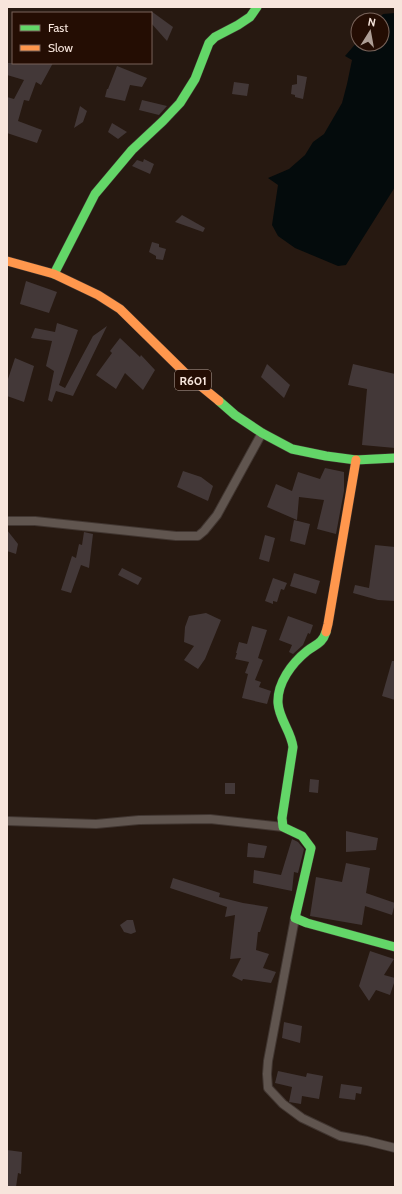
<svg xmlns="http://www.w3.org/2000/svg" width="402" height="1194" font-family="Cabin,sans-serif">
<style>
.water{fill:#040b0c}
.building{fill:#433838}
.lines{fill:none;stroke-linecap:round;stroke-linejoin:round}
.street-casing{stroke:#413631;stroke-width:10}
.fast-casing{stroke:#413631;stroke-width:10}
.slow-casing{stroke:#413631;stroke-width:10}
.street{stroke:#60554f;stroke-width:8}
.fast{stroke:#63d668;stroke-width:9}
.slow{stroke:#ff974d;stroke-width:9}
.labels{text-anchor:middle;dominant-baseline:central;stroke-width:3.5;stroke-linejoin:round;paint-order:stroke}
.shield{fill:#240d03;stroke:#b8a49b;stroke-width:1}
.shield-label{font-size:12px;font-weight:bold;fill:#f7e5dc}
</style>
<rect width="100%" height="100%" fill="#271911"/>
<!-- water -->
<polygon class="water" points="395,13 395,187 346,265 338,266 295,248 278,236 272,225 278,185 268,178 289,169 305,155 313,142 324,134 342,103 347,84 352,60 345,56 358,41 358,44 382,44 382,20 377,20 383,14"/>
<!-- building -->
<g class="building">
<polygon points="151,11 173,27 167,41 151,23"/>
<polygon points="8,63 53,63 41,85 36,82 29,101 24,100 18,121 42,130 37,143 7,133 7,97 14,99 24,80 7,75 7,66"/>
<polygon points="117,66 147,78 142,87 130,85 125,101 105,97 107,89 108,89"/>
<polygon points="297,75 307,77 303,99 295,97 295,95 291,94 292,85 297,84"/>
<polygon points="234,82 249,84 247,96 232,94"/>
<polygon points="142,100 167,106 159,115 139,110"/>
<polygon points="80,106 87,111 83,122 74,128"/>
<polygon points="112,123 127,132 118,139 108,132"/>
<polygon points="144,159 154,164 150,174 132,166 137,160 143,162"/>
<polygon points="182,215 205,228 203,232 175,222"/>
<polygon points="152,242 159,244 159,247 166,249 163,260 156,259 156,256 149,252"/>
<polygon points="26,281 57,292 49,313 20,304"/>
<polygon points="57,323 78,330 59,385 65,388 93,336 107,326 73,396 56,391 52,402 48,400 54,371 46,366 52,341 31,338 35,328 55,332"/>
<polygon points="120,338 140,357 141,355 155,370 143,390 125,373 116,389 96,375 112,353 110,351"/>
<polygon points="15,358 34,366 24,402 7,396 7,382"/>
<polygon points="267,364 290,385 284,398 261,377"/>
<polygon points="353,364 395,374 395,448 362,445 367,389 348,385"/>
<polygon points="325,468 344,472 344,491 336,534 317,529 324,500 299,497 297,520 267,507 276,484 292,491 298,472 320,479"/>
<polygon points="183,471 201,477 213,486 208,501 177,487"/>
<polygon points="294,520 310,524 305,545 290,541"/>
<polygon points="7,530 18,544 16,554 7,551"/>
<polygon points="84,532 93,534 89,568 81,565 71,593 61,590 72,556 76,558 79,544 82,545"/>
<polygon points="265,535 275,538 269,562 259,559"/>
<polygon points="375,545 395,547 395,601 378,600 353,593 355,585 369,588"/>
<polygon points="122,568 142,578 138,585 118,575"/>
<polygon points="294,573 320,581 316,594 290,586"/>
<polygon points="273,578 287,583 284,590 281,589 277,602 273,601 273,604 265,601"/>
<polygon points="206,613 221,620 205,659 198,669 184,660 194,646 184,642 185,627 189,616"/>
<polygon points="288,616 313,625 310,634 308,633 303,645 293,654 289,652 292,645 279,640"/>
<polygon points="252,626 267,630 258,658 263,660 255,680 261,682 259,687 271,691 267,704 242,698 248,674 245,673 249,662 235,659 237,653 236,653 239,642 247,644"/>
<polygon points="392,661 395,661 395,700 382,696"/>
<polygon points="310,779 319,780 318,793 309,792"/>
<rect x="225" y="783" width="10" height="11"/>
<polygon points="346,831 378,838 376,850 346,852"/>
<polygon points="292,839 298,842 304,849 298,873 294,872 292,891 253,883 254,870 281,875"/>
<polygon points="248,843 267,846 264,858 247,857"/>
<polygon points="346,863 370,868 366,893 395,903 392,915 365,906 362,925 310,916 316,877 342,882"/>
<polygon points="173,878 220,893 219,897 243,903 268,907 260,932 258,932 256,950 269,954 263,968 276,972 271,983 243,979 242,981 232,976 241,958 230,959 235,915 225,917 227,907 170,888"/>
<polygon points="127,920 133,920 136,932 131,934 124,932 120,925"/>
<polygon points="370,951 394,959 384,975 395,978 395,980 390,995 376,990 369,1001 359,986"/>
<polygon points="284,1022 302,1026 300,1043 282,1038"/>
<polygon points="278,1071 306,1077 307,1073 323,1076 319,1099 302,1096 301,1104 289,1102 292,1087 275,1083"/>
<polygon points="341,1084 362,1087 361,1094 356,1093 355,1100 339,1098"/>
<polygon points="7,1150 22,1152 21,1174 18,1173 16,1187 7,1187"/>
</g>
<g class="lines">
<defs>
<g id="street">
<polyline points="7,521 35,521 176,536 198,536 204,531 217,515 262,433"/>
<polyline points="7,821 96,824 139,820 210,819 283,827"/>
<polyline points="295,918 268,1061 267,1074 268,1088 283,1104 302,1118 340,1136 367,1141 395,1148"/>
</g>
<g id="fast">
<polyline points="54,274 95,194 132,150 163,121 180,103 195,79 209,43 215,37 238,25 250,17 257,7"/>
<polyline points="219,401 235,415 262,433 292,449 326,456 356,460 395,458"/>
<path d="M326,632C322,644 316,644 307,651C292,663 277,683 278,703C279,719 291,731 293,747L282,818L283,827L302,836L311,848L295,918L307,923L395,947"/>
</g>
<g id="slow">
<polyline points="7,261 54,274 98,295 120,309 186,374 219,401"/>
<polyline points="326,632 328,624 356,460"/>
</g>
</defs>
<!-- street casing -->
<use href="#street" class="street-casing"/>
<!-- fast casing -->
<use href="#fast" class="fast-casing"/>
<!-- slow casing -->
<use href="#slow" class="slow-casing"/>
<!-- street -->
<use href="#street" class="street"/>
<!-- fast -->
<use href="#fast" class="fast"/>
<!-- slow -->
<use href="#slow" class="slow"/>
</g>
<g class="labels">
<!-- shield labels -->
<rect class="shield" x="175" y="370" width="36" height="20" rx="3"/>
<g class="shield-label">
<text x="193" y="380">R601</text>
</g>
</g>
<!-- border -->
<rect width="402" height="1194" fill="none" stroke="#f7e5dc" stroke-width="16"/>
<!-- legend -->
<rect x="12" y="12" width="140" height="52" fill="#240d03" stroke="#78635a"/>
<rect x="20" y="25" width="20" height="6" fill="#63d668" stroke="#78635a"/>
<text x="48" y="32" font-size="12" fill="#f7e5dc">Fast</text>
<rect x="20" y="45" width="20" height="6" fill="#ff974d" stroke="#78635a"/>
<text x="48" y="52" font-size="12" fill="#f7e5dc">Slow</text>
<!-- north arrow -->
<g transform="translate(370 32) rotate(11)"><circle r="19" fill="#240d03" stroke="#78635a"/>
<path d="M0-3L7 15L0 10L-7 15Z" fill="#ae9e95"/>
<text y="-6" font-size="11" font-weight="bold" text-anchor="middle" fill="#f7e5dc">N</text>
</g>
</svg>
